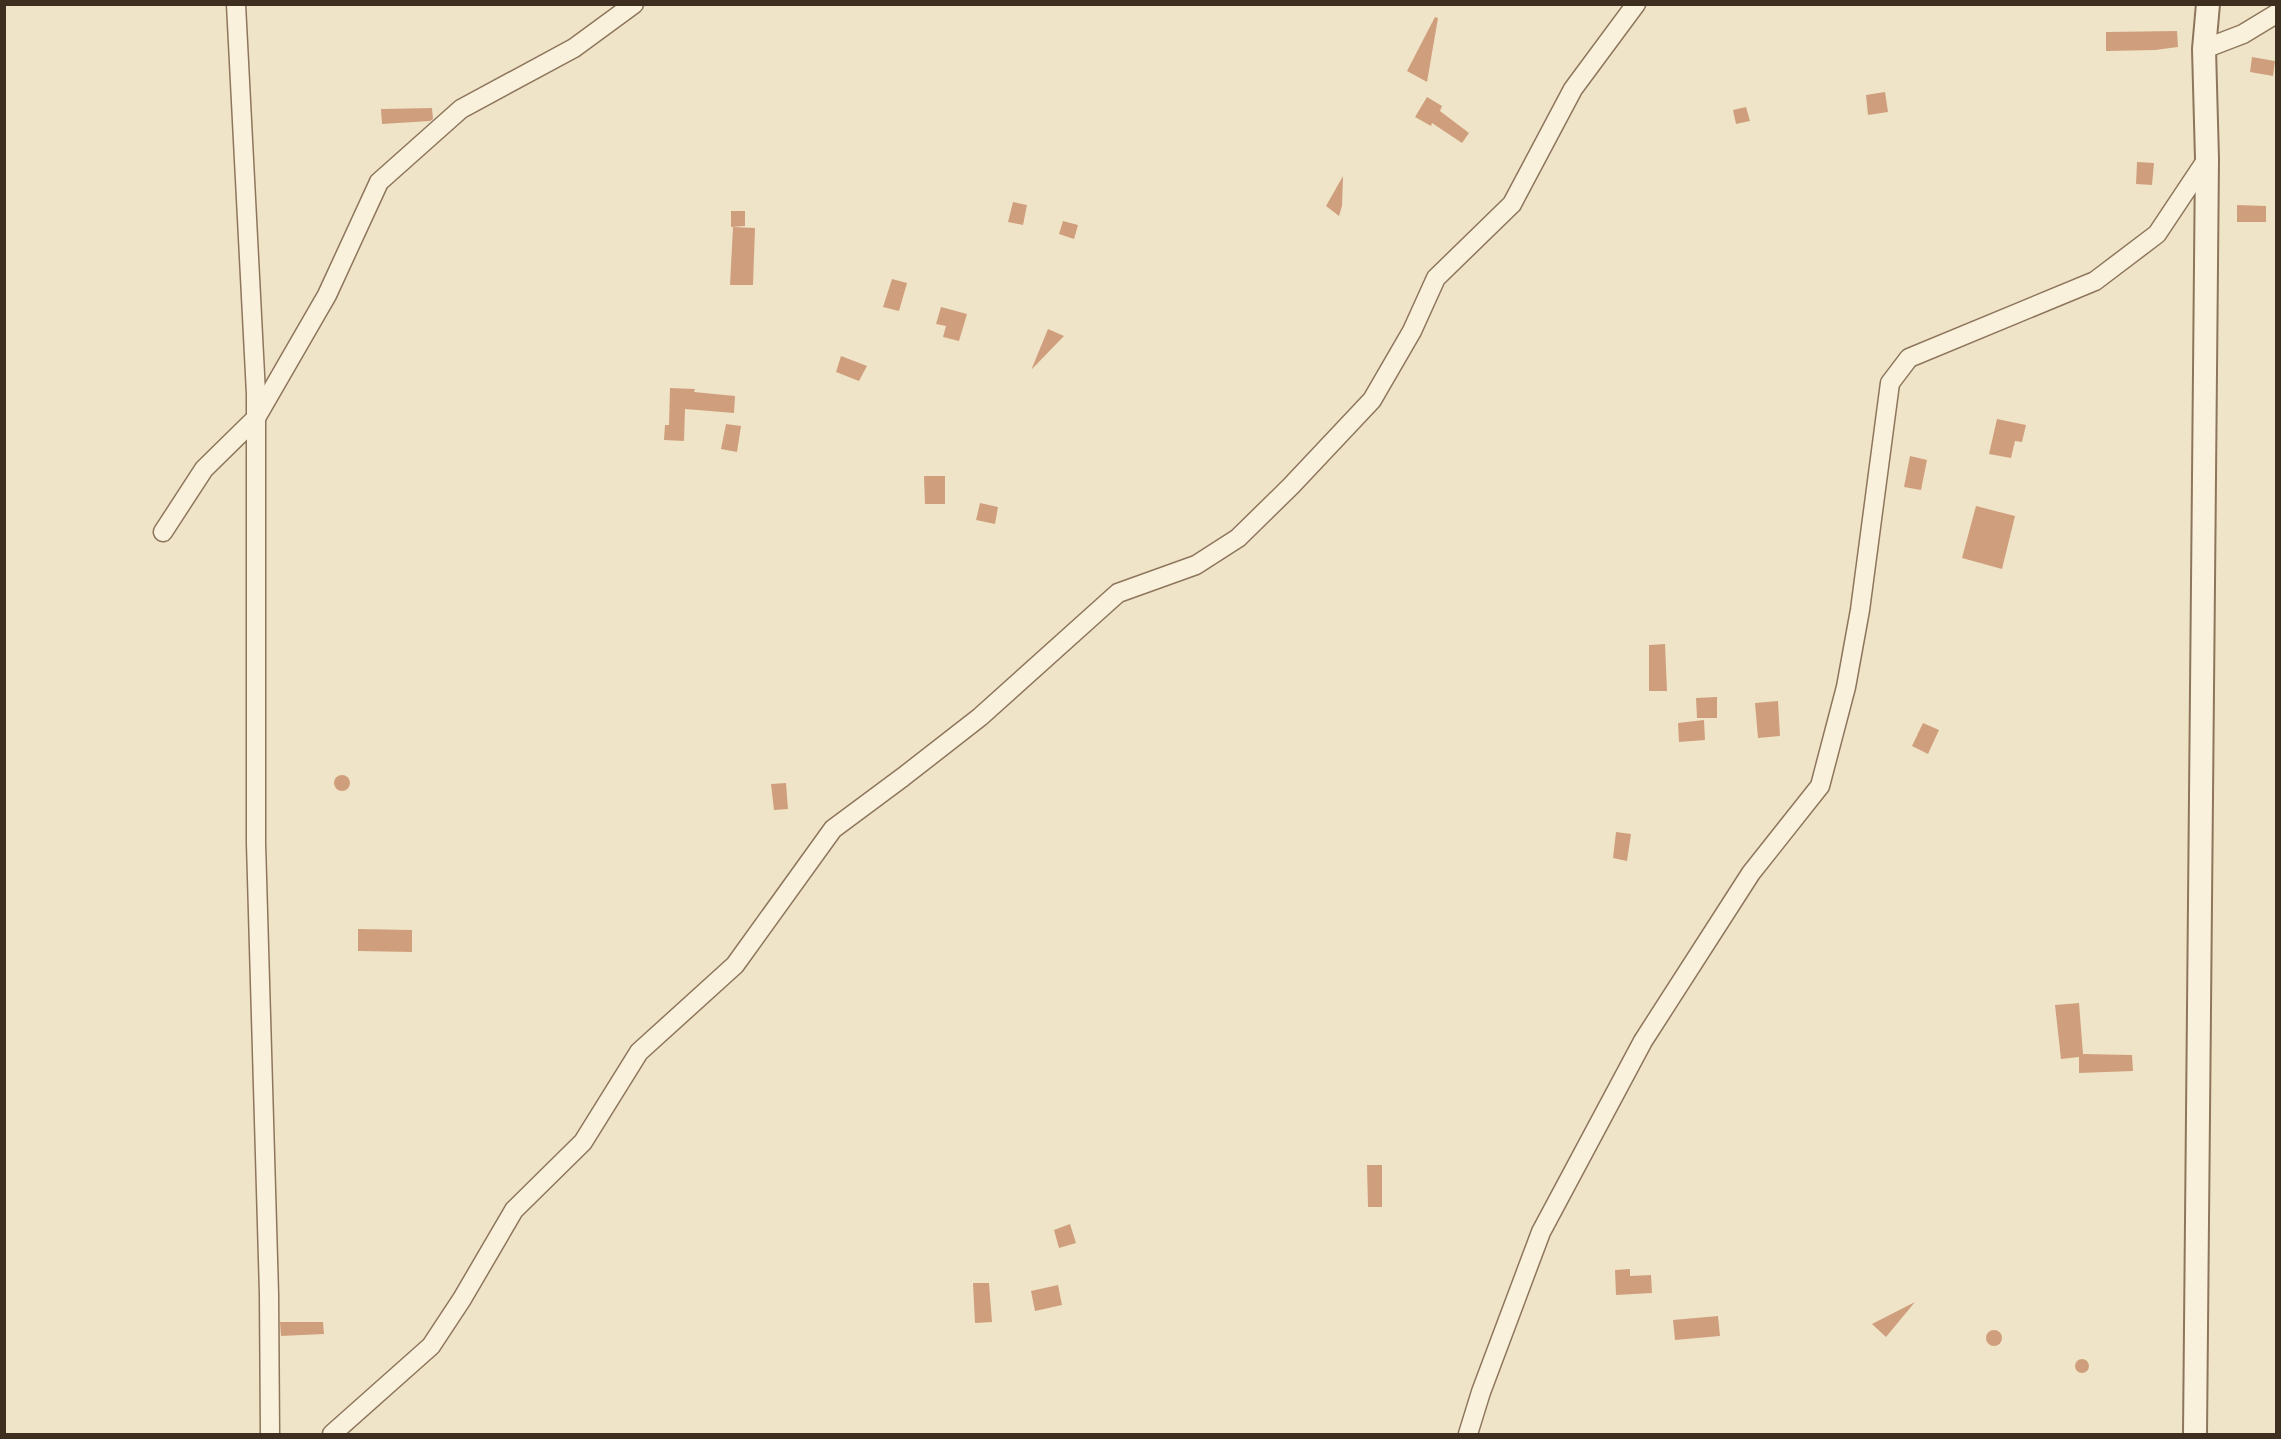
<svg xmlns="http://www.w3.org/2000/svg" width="2281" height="1439" font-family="'Crimson Pro',serif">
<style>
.building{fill:#cf9f7d}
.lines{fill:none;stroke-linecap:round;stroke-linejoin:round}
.minor-casing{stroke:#8d765c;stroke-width:21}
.tertiary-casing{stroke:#8d765c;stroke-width:26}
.minor{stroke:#faf1dc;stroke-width:18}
.tertiary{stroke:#faf1dc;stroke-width:22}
</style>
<rect width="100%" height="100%" fill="#f0e4c8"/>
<!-- building -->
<g class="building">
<polygon points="1435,17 1438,18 1427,82 1407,71"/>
<polygon points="2177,31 2178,47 2155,50 2106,51 2106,32"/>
<polygon points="2252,57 2275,61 2273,76 2250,72"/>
<polygon points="1885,92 1888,112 1868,115 1866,95"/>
<polygon points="1427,97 1442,106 1440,111 1469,133 1462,143 1432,123 1431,126 1415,117"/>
<polygon points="1746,107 1750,121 1736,124 1733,110"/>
<polygon points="432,108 433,119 430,121 382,124 381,109"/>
<polygon points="2137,162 2154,163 2152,185 2136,184"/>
<polygon points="1343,176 1342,206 1339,216 1326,206"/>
<polygon points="1013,202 1027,205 1023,225 1008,222"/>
<polygon points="2237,205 2266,206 2266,222 2237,222"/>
<polygon points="731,211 745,211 745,226 731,227"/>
<polygon points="1063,221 1078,225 1074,239 1059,234"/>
<polygon points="733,227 755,228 753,285 730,285"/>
<polygon points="892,279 907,283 899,311 883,307"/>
<polygon points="941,307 967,314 959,341 943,337 946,326 936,324"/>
<polygon points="1048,329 1064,336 1032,369 1032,368"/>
<polygon points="841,356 867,366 859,381 836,372"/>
<polygon points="670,388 695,389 694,392 735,396 734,413 685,409 684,441 664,440 665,425 669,425"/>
<polygon points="1997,419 2026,425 2022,442 2015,441 2011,458 1989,454"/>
<polygon points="726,424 741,426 737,452 721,449"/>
<polygon points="1910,456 1927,460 1921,490 1904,487"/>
<polygon points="924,476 945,476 945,504 925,504"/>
<polygon points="980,503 998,507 995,524 976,520"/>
<polygon points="1976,506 2015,516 2002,569 1962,558"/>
<polygon points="1665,644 1667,691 1649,691 1649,645"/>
<polygon points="1717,697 1717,718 1697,718 1696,698"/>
<polygon points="1778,701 1780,736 1758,738 1755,703"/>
<polygon points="1704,720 1705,740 1679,742 1678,723"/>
<polygon points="1923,723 1939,730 1928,754 1912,746"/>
<circle cx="342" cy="783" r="8"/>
<polygon points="786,783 788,809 774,810 771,784"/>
<polygon points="1616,832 1631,834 1627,861 1613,858"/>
<polygon points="358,929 412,930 412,952 358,951"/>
<polygon points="2079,1003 2083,1054 2132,1055 2133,1071 2079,1073 2079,1057 2061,1059 2055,1005"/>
<polygon points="1367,1165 1382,1165 1382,1207 1368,1207"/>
<polygon points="1070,1224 1076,1243 1059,1248 1054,1230"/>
<polygon points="1630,1269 1630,1276 1651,1275 1652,1293 1616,1295 1615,1270"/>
<polygon points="973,1283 989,1283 992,1322 975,1323"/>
<polygon points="1058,1285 1062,1305 1035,1311 1031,1291"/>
<polygon points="1915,1302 1886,1337 1872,1324"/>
<polygon points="1718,1316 1720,1336 1675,1340 1673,1320"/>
<polygon points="280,1322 323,1322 324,1334 281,1336"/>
<circle cx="1994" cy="1338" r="8"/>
<circle cx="2082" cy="1366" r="7"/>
</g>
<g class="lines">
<defs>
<g id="minor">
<polyline points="236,4 256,394 256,843 269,1294 270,1434"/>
<polyline points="2204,49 2243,34 2276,14"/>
<polyline points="163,532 204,469 256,418 327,295 379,182 461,109 574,48 634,4"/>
<polyline points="332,1434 431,1346 462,1299 514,1210 583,1142 639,1052 735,965 833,829 903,777 980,717 1118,593 1196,565 1238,538 1291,486 1372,400 1412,331 1436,278 1512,204 1573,89 1636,4"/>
<polyline points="1468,1434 1481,1392 1541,1232 1643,1041 1751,873 1820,786 1846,687 1860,610 1890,383 1909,358 2095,281 2157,234 2207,159"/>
</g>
<polyline id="tertiary" points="2195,1434 2207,159 2204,49 2208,4"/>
</defs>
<!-- minor casing -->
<use href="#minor" class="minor-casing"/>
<!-- tertiary casing -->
<use href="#tertiary" class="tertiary-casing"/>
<!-- minor -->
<use href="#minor" class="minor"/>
<!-- tertiary -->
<use href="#tertiary" class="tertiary"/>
</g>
<!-- border -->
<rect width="2281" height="1439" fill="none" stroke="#3d2e20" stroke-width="12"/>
</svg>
